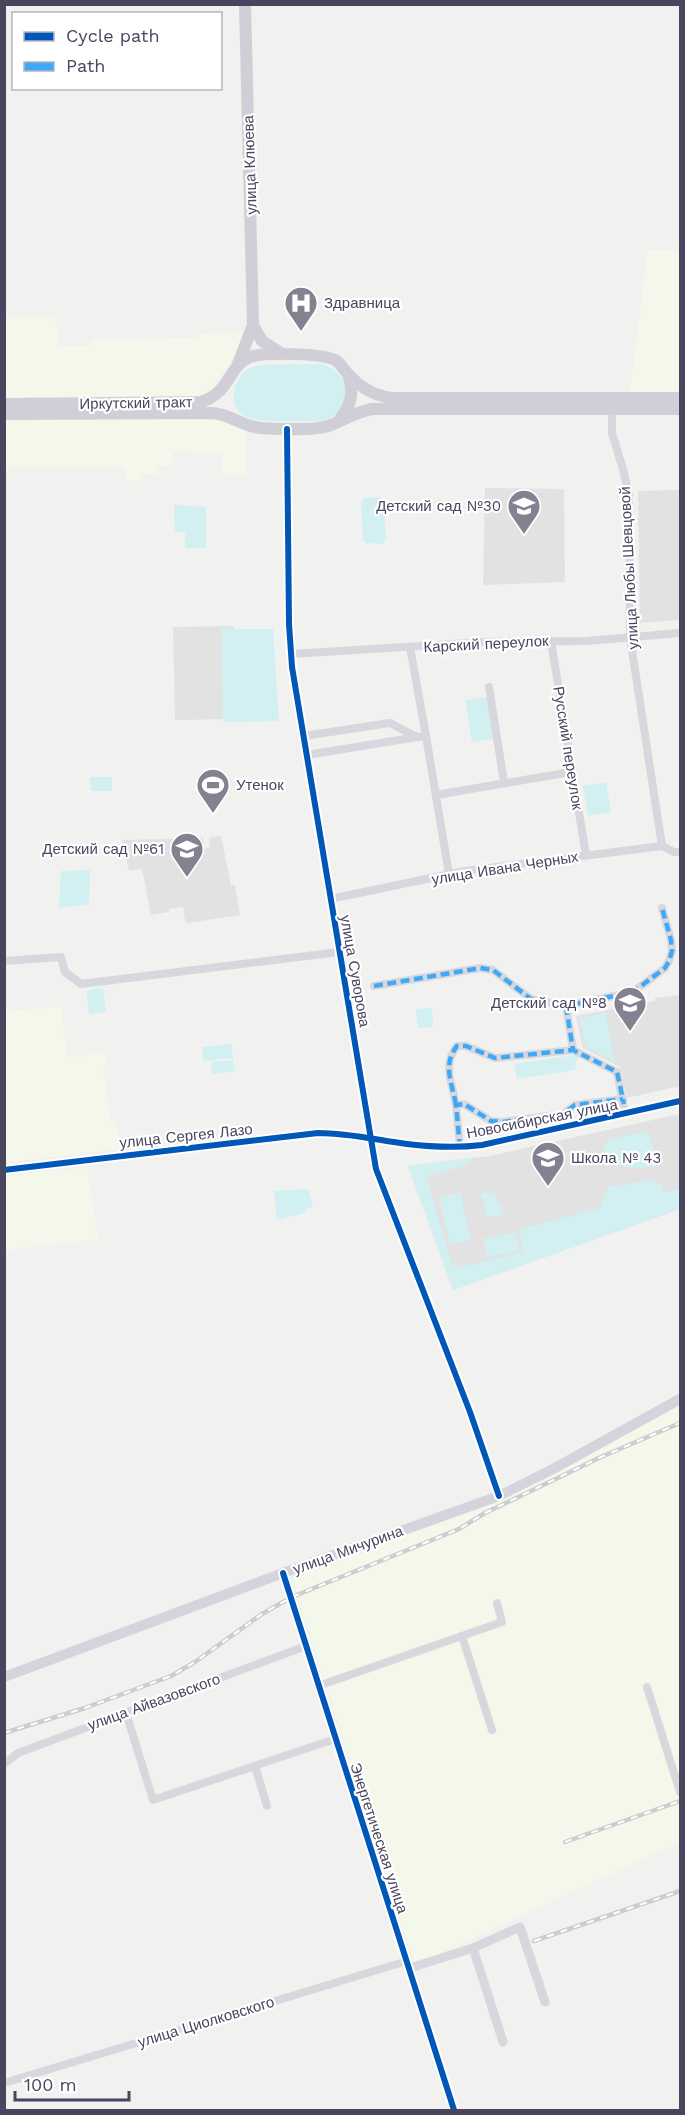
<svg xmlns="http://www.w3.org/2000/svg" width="685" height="2115" font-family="'Work Sans',sans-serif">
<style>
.commercial{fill:#f3f8eb}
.education{fill:#e3e2e2}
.green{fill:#d2eff2}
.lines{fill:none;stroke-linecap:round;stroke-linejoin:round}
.minor{stroke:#d8d7dd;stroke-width:8}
.tertiary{stroke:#d8d7dd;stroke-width:9}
.secondary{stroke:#d5d3db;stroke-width:10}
.primary{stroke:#d0ced6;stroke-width:12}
.rail-casing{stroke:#cdccd1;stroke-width:4.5}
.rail{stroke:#fff;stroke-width:2;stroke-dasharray:7;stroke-linecap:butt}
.quiet{stroke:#3fa9f5;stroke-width:4.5;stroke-dasharray:9 4.5;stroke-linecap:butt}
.cycleway-casing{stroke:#fff;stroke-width:10}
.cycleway{stroke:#0057b8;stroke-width:6}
.labels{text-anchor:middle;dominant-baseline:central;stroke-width:4.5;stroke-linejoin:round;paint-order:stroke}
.street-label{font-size:15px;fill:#4a455e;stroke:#fff}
.poi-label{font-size:15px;fill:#4a455e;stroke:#fff;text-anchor:start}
</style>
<rect width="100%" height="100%" fill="#f1f1f0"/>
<!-- commercial -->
<g class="commercial">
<polygon points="648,250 680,250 680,392 630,393"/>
<polygon points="4,317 52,317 57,328 59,346 91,346 91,339 199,338 199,334 230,333 246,331 238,352 213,387 205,394 196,398 5,399"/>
<polygon points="4,419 211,419 221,421 247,432 247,476 223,475 221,453 192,452 191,450 173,452 172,466 157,466 157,474 141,474 141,481 126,481 126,467 5,468"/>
<polygon points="61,1007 67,1058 105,1053 106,1065 103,1066 109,1116 118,1131 120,1149 5,1163 5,1011"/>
<polygon points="87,1167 98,1239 5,1250 5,1176"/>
<polygon points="680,1406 680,1845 660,1851 415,1965 292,1579 505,1498"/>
</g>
<!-- education -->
<g class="education">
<polygon points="485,488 564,489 565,582 483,585"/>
<polygon points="680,490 680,620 640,623 638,491"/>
<polygon points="234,626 237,719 175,720 173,627"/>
<polygon points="221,836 231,885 235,885 240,915 187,923 185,921 183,907 169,909 169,912 151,915 142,869 129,871 122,840 203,838 205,848 210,847 209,838"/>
<polygon points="680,995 680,1086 627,1098 620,1067 583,1048 576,1016 655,1001 655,998"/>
<polygon points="680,1114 680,1209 453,1290 408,1166 489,1156"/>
</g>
<!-- green -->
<g class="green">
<path d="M319,364C339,367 354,387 342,407C339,413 334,417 328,419C318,422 306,421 296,421C272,422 222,425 236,384C240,373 250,367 260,365Z"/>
<polygon points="380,497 383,500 386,539 383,544 366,543 363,540 361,501 364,498"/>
<polygon points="174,505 206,507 206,548 185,548 185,532 175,531"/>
<polygon points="221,629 273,629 279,721 223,722"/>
<polygon points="487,697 494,739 472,742 465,700"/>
<polygon points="90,777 112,777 112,791 91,791"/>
<polygon points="606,782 611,812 588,816 583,786"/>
<polygon points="90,870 89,904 59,908 61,871"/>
<polygon points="103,988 106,1012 89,1014 87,993 88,990"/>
<polygon points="432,1008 433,1027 418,1028 416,1009"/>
<polygon points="606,1013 614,1061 585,1046 579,1018"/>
<polygon points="231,1044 233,1058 203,1061 202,1047"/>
<polygon points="574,1055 578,1056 575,1070 517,1079 514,1064"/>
<polygon points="233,1060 235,1071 212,1074 211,1066 213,1062"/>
<polygon points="647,1131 659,1166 641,1168 609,1165 604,1150 607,1140"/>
<polygon points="470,1158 468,1165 426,1176 451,1262 456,1268 522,1252 519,1229 600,1208 608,1187 651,1180 661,1184 663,1192 680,1189 680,1209 453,1290 408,1166"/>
<polygon points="306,1189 309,1191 313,1207 305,1210 305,1213 277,1220 274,1191"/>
<polygon points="460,1192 471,1240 450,1244 439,1197"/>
<polygon points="493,1192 505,1214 487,1218 481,1194"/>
<polygon points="515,1232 519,1250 487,1257 483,1239"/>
</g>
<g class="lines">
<!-- minor -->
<g class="minor">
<polyline points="612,406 612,433 623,469 629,495 630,637 662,846"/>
<polyline points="551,641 586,855"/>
<polyline points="410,647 426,736"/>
<polyline points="291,654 485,642 587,641 680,633"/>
<polyline points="489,687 504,782"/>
<polyline points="304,736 390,723 417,737 426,736 449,874"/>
<polyline points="307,755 417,737"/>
<polyline points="436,795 571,772"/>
<polyline points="330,899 465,871 662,846 674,852 680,852"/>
<polyline points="4,961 61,957 65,972 81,984 339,952"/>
<polyline points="374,986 480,968 493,970 531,999 566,1006 633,992 665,968 669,961 672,951 671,940 662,908"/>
<polyline points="566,1006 573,1050 617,1072 625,1114"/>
<path d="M456,1105C452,1082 442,1065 457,1046H466L495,1058L573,1050"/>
<polyline points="460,1148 456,1105 464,1104 491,1121 503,1122 563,1114 575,1105 623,1099"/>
<polyline points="462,1636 492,1730"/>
<polyline points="318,1686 502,1622 497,1603"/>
<polyline points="647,1687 680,1792"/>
<polyline points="126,1713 153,1800 335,1739"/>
<polyline points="4,1764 18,1753 306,1646"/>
<polyline points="255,1766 267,1806"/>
<polyline points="4,2083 407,1961"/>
</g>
<!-- tertiary -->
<g class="tertiary">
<polyline points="287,429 289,624 292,667 376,1169 470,1412 499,1496"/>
<path d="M4,1170L318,1133C349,1133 377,1140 407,1144C432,1147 458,1148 482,1145L680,1101"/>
<polyline points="283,1573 454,2110"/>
<polyline points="473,1948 520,1927 545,2002"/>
<polyline points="410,1968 473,1948 503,2042"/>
</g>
<!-- secondary -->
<polyline class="secondary" points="4,1677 283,1573 499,1496 553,1469 680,1399"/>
<!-- primary -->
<g class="primary">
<polyline points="253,325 262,341 281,353"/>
<polyline points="238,364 253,325 245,4"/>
<path d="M4,404L201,402C232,392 228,365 250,357C264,352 325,353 337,361C342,365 344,371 349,375C361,388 374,396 392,398H680"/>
<path d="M4,414L212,413C230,414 244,427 261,428C280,429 310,431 328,426C343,421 355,412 372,409H680"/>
<path d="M340,419C352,404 354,392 348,374"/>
</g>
<defs>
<g id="rail">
<polyline points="4,1733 85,1708 171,1676 195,1662 262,1614 292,1597 459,1529 485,1513 601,1457 680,1423"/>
<polyline points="565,1842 680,1801"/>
<polyline points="534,1941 680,1891"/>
</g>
</defs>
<!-- rail casing -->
<use href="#rail" class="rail-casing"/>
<!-- rail -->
<use href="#rail" class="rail"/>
<!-- quiet -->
<g class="quiet">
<polyline points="374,986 480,968 493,970 531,999 566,1006 633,992 665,968 669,961 672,951 671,940 662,908"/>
<polyline points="566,1006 573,1050 617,1072 624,1104"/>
<path d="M456,1105C452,1082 442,1065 457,1046H466L495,1058L573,1050"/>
<polyline points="460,1148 456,1105 464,1104 491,1121 503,1122 563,1114 575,1105 623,1099"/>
</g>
<defs>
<g id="cycleway">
<polyline points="287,429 289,624 292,667 376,1169 470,1412 499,1496"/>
<path d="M4,1170L318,1133C349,1133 377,1140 407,1144C432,1147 458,1148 482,1145L680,1101"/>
<polyline points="283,1573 454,2110"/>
</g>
</defs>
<!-- cycleway casing -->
<use href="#cycleway" class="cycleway-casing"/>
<!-- cycleway -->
<use href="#cycleway" class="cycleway"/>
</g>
<!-- icons -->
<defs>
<symbol id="hospital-pin" viewBox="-11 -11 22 30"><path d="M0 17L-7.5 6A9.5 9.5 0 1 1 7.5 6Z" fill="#848191" stroke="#fff"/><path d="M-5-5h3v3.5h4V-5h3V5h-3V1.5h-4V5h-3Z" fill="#fff"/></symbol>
<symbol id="school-pin" viewBox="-11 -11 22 30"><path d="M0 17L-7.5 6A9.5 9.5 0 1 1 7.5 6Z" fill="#848191" stroke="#fff"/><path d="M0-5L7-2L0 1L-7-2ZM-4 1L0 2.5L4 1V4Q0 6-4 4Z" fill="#fff"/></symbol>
<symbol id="stadium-pin" viewBox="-11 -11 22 30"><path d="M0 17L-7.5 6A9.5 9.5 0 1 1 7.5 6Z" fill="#848191" stroke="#fff"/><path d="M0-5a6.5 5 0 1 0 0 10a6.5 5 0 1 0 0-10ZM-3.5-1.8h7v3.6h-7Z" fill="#fff"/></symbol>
</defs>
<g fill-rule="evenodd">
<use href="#hospital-pin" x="282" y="284" width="38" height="52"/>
<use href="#school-pin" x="505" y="487" width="38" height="52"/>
<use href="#stadium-pin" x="194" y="766" width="38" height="52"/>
<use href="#school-pin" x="168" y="830" width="38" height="52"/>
<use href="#school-pin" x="611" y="984" width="38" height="52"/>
<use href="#school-pin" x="529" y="1139" width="38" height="52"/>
</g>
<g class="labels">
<!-- street labels -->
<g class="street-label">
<text transform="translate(250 165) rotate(-92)">улица Клюева</text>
<text transform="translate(136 403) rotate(-1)">Иркутский тракт</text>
<text transform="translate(629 568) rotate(-93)">улица Любы Шевцовой</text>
<text transform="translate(486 644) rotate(-3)">Карский переулок</text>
<text transform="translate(568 748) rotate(81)">Русский переулок</text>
<text transform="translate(505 868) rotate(-9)">улица Ивана Черных</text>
<text transform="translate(355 971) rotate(80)">улица Суворова</text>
<text transform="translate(542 1119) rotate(-11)">Новосибирская улица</text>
<text transform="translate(186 1136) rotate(-6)">улица Сергея Лазо</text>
<text transform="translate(348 1550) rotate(-20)">улица Мичурина</text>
<text transform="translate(154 1702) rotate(-20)">улица Айвазовского</text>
<text transform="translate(379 1838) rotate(72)">Энергетическая улица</text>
<text transform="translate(206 2022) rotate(-17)">улица Циолковского</text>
</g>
<!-- poi labels -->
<g class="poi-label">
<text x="324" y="303">Здравница</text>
<text x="501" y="506" text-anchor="end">Детский сад №30</text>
<text x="236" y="785">Утенок</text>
<text x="164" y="849" text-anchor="end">Детский сад №61</text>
<text x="607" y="1003" text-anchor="end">Детский сад №8</text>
<text x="571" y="1158">Школа № 43</text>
</g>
</g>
<!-- border -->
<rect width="685" height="2115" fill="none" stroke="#4a455e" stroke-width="12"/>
<!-- legend -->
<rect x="12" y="12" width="210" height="78" fill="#ffffff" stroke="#b7b5bf" stroke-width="1.5"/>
<rect x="24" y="32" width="30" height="9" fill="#0057b8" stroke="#b7b5bf" stroke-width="1.5"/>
<text x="66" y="42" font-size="18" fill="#4a455e">Cycle path</text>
<rect x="24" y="62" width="30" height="9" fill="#3fa9f5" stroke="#b7b5bf" stroke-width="1.5"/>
<text x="66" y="72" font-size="18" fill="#4a455e">Path</text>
<!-- scale -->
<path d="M15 2091v9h114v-9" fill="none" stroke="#4a455e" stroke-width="3"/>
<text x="24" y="2091" font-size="18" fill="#4a455e" stroke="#ffffff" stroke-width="4.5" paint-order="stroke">100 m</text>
</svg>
